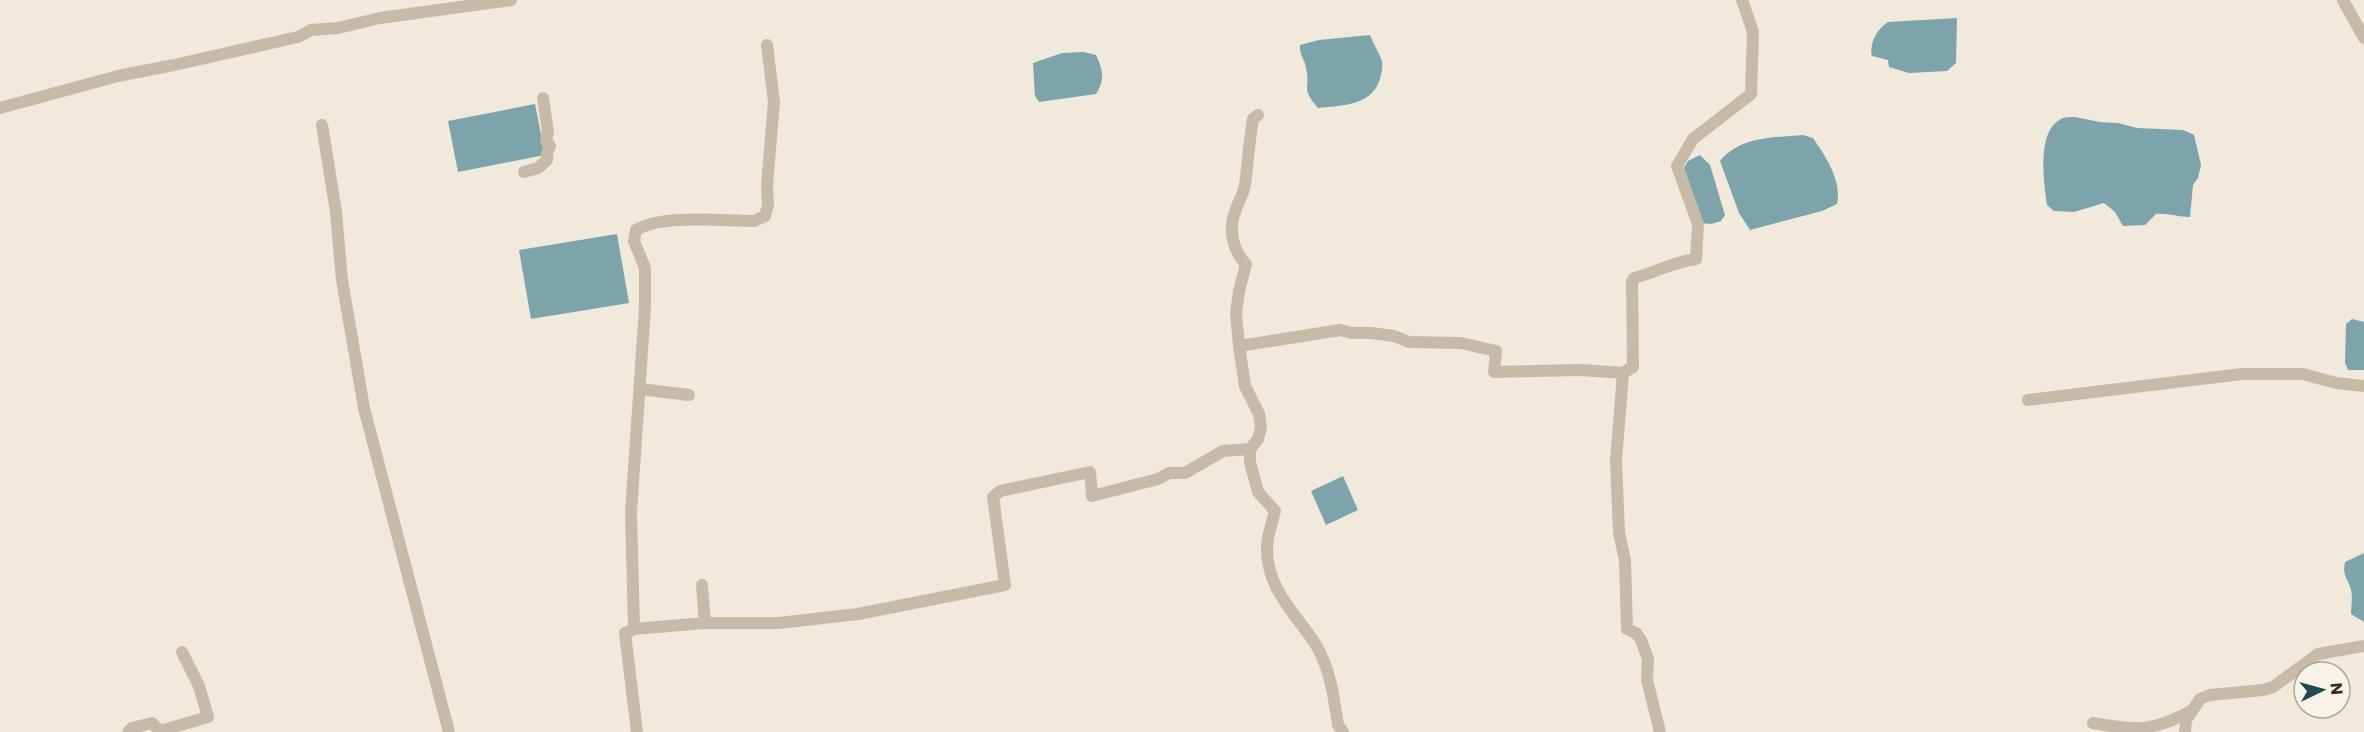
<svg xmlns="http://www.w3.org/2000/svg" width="2364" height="732" font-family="Poppins,sans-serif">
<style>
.water{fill:#7da3ab}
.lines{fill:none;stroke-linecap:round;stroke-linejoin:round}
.street{stroke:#c7bba8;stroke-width:12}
</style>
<rect width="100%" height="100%" fill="#f0e9dc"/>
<!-- water -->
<g class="water">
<path d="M1957,18L1956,63L1947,71L1909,73L1889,67L1888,60L1872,56C1869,43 1878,28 1888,22Z"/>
<path d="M1370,35C1373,44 1379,52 1382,61C1383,66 1382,70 1381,75C1374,106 1345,105 1318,108C1300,87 1311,90 1306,68C1305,59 1299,55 1300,45L1319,40Z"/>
<path d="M1083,52L1096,55C1103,70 1105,80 1096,94L1039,102L1035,96L1033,63L1062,53Z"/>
<polygon points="535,104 545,155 458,172 448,121"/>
<path d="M2075,117L2100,122L2118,123L2137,128L2183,130L2194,135L2201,165L2198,178L2193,185L2190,217C2178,217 2168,213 2156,214L2145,225L2123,226L2115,212L2104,203L2074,212L2054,211L2047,205C2044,183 2036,131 2061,119C2064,117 2071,117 2075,117Z"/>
<path d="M1803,135L1813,138C1826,157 1842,181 1837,204L1822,211L1750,230L1739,213L1720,161C1741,136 1772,138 1803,135Z"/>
<polygon points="1700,155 1710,165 1725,215 1721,221 1711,224 1700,223 1684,168 1688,161"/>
<polygon points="617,234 629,303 531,319 519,250"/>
<polygon points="2352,319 2364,322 2364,370 2348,370 2345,363 2346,324"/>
<polygon points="1343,476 1358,510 1326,525 1311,491"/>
<path d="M2364,553V622L2351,614C2351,607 2353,597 2351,590C2348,577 2342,577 2345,562Z"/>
</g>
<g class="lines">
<!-- street -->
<g class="street">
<polyline points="2343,0 2364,38"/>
<polyline points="0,108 118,76 174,65 298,37 311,30 338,28 380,18 511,0"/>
<path d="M1258,115L1253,119C1249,141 1248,163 1245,185C1243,196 1238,202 1235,212C1228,229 1233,251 1246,264L1239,291L1236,313L1239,346L1245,386L1259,414L1261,427L1258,439L1250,449V462L1258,492L1275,511C1272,523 1267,536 1267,548C1266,588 1296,614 1316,645C1330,668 1334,698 1338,725L1343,732"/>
<polyline points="322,125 336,212 342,280 364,408 449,732"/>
<polyline points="524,172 538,168 547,160 547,153 550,146 546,141 548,132 543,98"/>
<path d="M1239,346L1340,330L1352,333H1371L1394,336L1409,342L1461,343L1496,351L1494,372L1582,370L1623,373L1633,367L1632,282L1634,278C1657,272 1672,262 1696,259L1698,224L1677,166L1693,139L1751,94L1753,32L1742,0"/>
<polyline points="1623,373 1616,460 1619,533 1625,560 1627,629 1636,633 1641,640 1648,659 1647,680 1660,732"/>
<polyline points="640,389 689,395"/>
<polyline points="2028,400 2242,374 2303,374 2336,383 2364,386"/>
<polyline points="702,585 705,623"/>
<path d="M634,629L631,512L645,307V268L634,241L636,230C663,214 721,221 754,221L765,216L768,205L767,186L774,102L767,45"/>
<path d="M2093,723C2136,731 2152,732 2191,711"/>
<polyline points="128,732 132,728 152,723 160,731 208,717 199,686 182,652"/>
<polyline points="637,732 625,633 634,629 705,623 779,623 858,614 1005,585 993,497 1000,491 1090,472 1092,496 1158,479 1169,473 1185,473 1223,451 1250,449"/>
<polyline points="2185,732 2186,720 2200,699 2210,695 2263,690 2273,687 2318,654 2364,646"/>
</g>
</g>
<!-- north arrow -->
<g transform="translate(2322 690) rotate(85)"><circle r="28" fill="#f8f3e8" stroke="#aaa49b" stroke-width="1.5"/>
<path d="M0-4.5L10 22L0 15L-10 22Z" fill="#204953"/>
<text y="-9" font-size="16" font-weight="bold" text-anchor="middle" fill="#352e28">N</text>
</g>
</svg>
